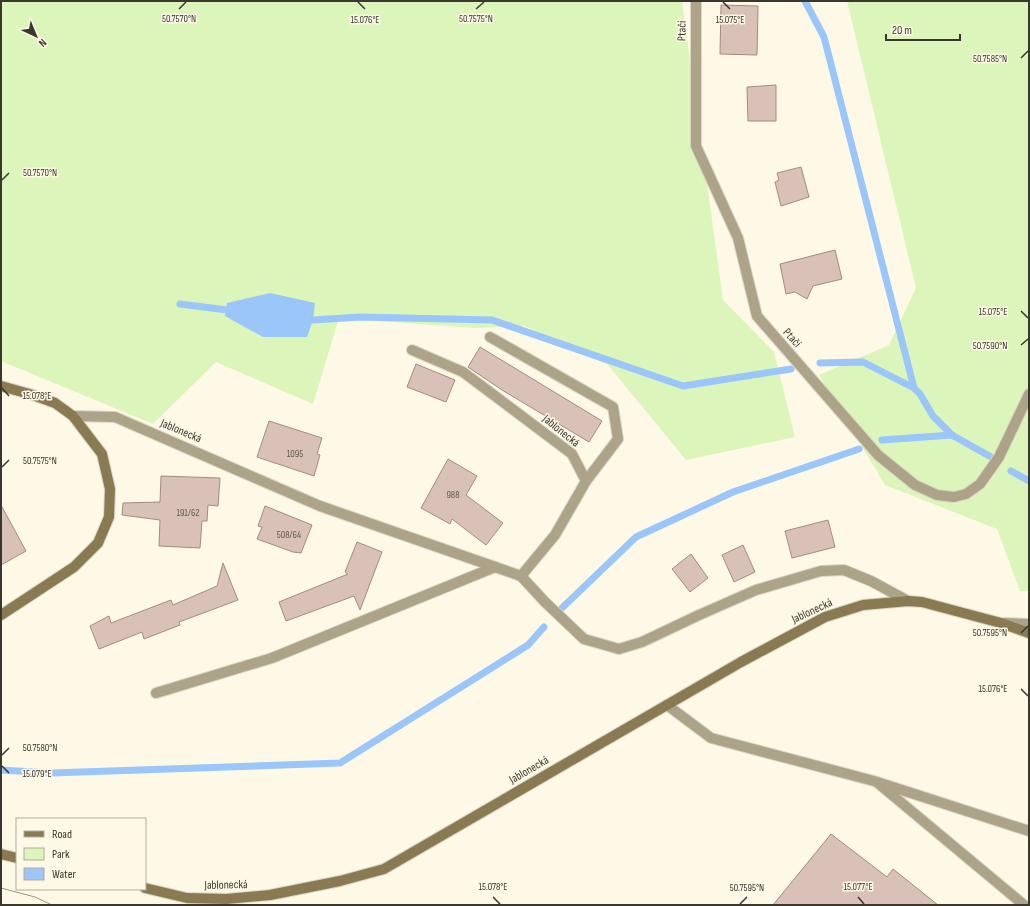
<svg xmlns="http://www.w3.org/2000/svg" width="1030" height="906" font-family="'Sofia Sans Condensed',sans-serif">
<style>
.green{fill:#dcf5ba}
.water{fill:#9ac6fa}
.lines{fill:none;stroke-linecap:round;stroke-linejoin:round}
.stream{stroke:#9ac6fa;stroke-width:7}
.building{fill:#dac1b7;stroke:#a28b81}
.service-casing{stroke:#dbd6c5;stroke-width:12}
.minor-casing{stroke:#dbd6c5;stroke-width:12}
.tertiary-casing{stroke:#dbd6c5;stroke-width:12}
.secondary-casing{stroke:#dbd6c5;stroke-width:12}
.service{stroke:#ada388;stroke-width:10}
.minor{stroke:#ada388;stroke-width:10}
.tertiary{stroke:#ada388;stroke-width:10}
.secondary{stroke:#897a52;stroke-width:10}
.tram{stroke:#989486;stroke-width:1}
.ticks{fill:none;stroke:#3a372e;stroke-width:1.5}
.labels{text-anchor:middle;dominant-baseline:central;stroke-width:3;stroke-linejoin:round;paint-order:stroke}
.number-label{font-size:10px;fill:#625a50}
.street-label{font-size:12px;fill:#3a372e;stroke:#fef9e6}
.ticks-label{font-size:10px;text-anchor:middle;fill:#3a372e;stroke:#fef9e6;stroke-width:3;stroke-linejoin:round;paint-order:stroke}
</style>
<rect width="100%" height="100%" fill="#fef9e6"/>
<!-- green -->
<g class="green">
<polygon points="1,1 682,1 723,300 774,352 795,437 686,460 608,365 524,326 474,328 339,318 313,404 216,362 153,424 1,361"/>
<polygon points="847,1 1029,1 1029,591 1020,591 997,529 885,485 819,375 889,345 916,288"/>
</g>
<!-- water -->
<polygon class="water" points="270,293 315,303 313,320 307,337 263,337 225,316 227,303"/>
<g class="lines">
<!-- stream -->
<g class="stream">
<polyline points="805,1 824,37 914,388"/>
<polyline points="180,304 235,311"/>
<polyline points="305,319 313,320 361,317 492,320 683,386 791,369"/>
<polyline points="820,363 863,362 914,388 920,394 933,416 952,435"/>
<polyline points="882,440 952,435 991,457"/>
<polyline points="1011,471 1029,481"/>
<polyline points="562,608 636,537 733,492 859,449"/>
<polyline points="1,770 52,773 340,763 528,645 544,627"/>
</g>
</g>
<!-- building -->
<g class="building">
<polygon points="721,5 758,6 757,55 720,54"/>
<polygon points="776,85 776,121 748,121 747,87"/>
<polygon points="801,167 809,197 781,206 775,182 779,180 777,173"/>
<polygon points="835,250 842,279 813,286 807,299 795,292 786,294 780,264"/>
<polygon points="480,347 602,421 589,442 502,390 468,367"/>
<polygon points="416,364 455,380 446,402 407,387"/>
<polygon points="269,421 322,438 317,454 320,455 314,476 257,457"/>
<polygon points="448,459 477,476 466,495 503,523 486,545 452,519 450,524 421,508"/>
<polygon points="161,476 220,478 218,506 208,505 207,521 202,521 200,548 159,546 160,520 122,515 123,503 160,502"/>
<polygon points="1,505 26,551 1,565"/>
<polygon points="265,506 312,525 301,553 293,552 257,539 262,527 258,526"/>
<polygon points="828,520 835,547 792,558 785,531"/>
<polygon points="357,542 382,552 360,610 354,596 286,621 279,602 348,574 345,572"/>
<polygon points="743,545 755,572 734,582 722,555"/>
<polygon points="691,554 708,578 690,592 672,569"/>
<polygon points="223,563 238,600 179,622 180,625 144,639 142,632 99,649 90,626 109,616 111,623 171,600 173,605 217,586"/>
<polygon points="831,834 887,877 893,869 938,905 773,905"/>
</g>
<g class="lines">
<defs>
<g id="service">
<polyline points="490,337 613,407 618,439 586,481"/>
<polyline points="412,350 463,372 572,454 586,481 555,535 521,576"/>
<polyline points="156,693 272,658 495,567"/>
<polyline points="667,705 711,738 874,781 1029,831"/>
<polyline points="879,784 1024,905"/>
</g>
<g id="minor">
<polyline points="696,1 696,146 738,238 757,316 878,455 915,485 937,495 954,497 966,494 980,484 999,457 1029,394"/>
<polyline points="73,416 115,417 320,506 521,576 545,602 584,639 619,649 642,642 699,615 756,590 821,571 844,570 871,581 908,601"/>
</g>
<polyline id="tertiary" points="1005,623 1029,624"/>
<g id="secondary">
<polyline points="1,386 33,395 55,403 73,416 102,454 110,489 109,517 98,543 74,567 1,615"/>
<polyline points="1,854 17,858"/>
<polyline points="145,888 187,898 226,899 270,895 340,881 384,869 741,662 825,617 863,605 908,601 922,602 1001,623 1029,633"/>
</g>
</defs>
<!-- service casing -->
<use href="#service" class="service-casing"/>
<!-- minor casing -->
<use href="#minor" class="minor-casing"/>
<!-- tertiary casing -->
<use href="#tertiary" class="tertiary-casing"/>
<!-- secondary casing -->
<use href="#secondary" class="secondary-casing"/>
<!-- service -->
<use href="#service" class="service"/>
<!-- minor -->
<use href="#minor" class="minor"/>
<!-- tertiary -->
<use href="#tertiary" class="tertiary"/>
<!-- secondary -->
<use href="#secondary" class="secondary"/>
<!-- tram -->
<polyline class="tram" points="1,888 35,897 52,905"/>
</g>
<!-- ticks -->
<path class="ticks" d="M358,2L365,9M723,2L730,9M179,9L186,2M476,9L484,2M1021,58L1028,51M2,180L9,173M1021,311L1028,318M1021,345L1028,339M2,388L9,396M2,467L9,460M1021,633L1028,626M1021,689L1028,696M2,755L9,748M2,766L9,773M493,897L500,904M858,897L864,904M740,904L747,897"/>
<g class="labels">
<!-- number labels -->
<g class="number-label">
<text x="295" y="454">1095</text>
<text x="453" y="495">988</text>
<text x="188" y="513">191/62</text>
<text x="289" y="535">508/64</text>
</g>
<!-- street labels -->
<g class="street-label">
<text transform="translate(682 31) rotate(-89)">Ptačí</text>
<text transform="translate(792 338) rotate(49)">Ptačí</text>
<text transform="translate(181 431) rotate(23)">Jablonecká</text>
<text transform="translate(561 431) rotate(39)">Jablonecká</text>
<text transform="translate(812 611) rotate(-25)">Jablonecká</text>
<text transform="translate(529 770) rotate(-30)">Jablonecká</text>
<text transform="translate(226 885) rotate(-1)">Jablonecká</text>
</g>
</g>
<g class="ticks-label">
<text x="179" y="22">50.7570°N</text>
<text x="476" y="22">50.7575°N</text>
<text x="365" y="23">15.076°E</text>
<text x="730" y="23">15.075°E</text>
<text x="990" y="62">50.7585°N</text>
<text x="40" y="176">50.7570°N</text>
<text x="993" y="315">15.075°E</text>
<text x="990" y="349">50.7590°N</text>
<text x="37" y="399">15.078°E</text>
<text x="40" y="464">50.7575°N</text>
<text x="990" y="636">50.7595°N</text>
<text x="993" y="692">15.076°E</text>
<text x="40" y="751">50.7580°N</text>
<text x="37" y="777">15.079°E</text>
<text x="493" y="890">15.078°E</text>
<text x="858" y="890">15.077°E</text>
<text x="747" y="891">50.7595°N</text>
</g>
<!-- border -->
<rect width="1030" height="906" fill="none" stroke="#3a372e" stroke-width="4"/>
<!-- legend -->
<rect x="16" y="818" width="130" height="72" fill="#fef9e6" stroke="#b0ab9c"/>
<rect x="24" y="831" width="20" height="6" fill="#897a52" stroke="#b0ab9c"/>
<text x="52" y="838" font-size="12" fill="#3a372e">Road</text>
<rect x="24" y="848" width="20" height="12" fill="#dcf5ba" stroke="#b0ab9c"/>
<text x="52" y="858" font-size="12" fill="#3a372e">Park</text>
<rect x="24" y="868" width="20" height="12" fill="#9ac6fa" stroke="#b0ab9c"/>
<text x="52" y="878" font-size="12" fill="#3a372e">Water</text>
<!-- north arrow -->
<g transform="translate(36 36) rotate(136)" stroke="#fef9e6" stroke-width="3" paint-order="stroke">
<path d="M0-3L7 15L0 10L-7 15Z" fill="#3a372e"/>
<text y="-6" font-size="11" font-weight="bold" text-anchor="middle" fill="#3a372e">N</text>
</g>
<!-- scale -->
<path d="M886 34v6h74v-6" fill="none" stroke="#3a372e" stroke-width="2"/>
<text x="892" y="34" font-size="12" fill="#3a372e" stroke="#fef9e6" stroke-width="3" paint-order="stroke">20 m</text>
</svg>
